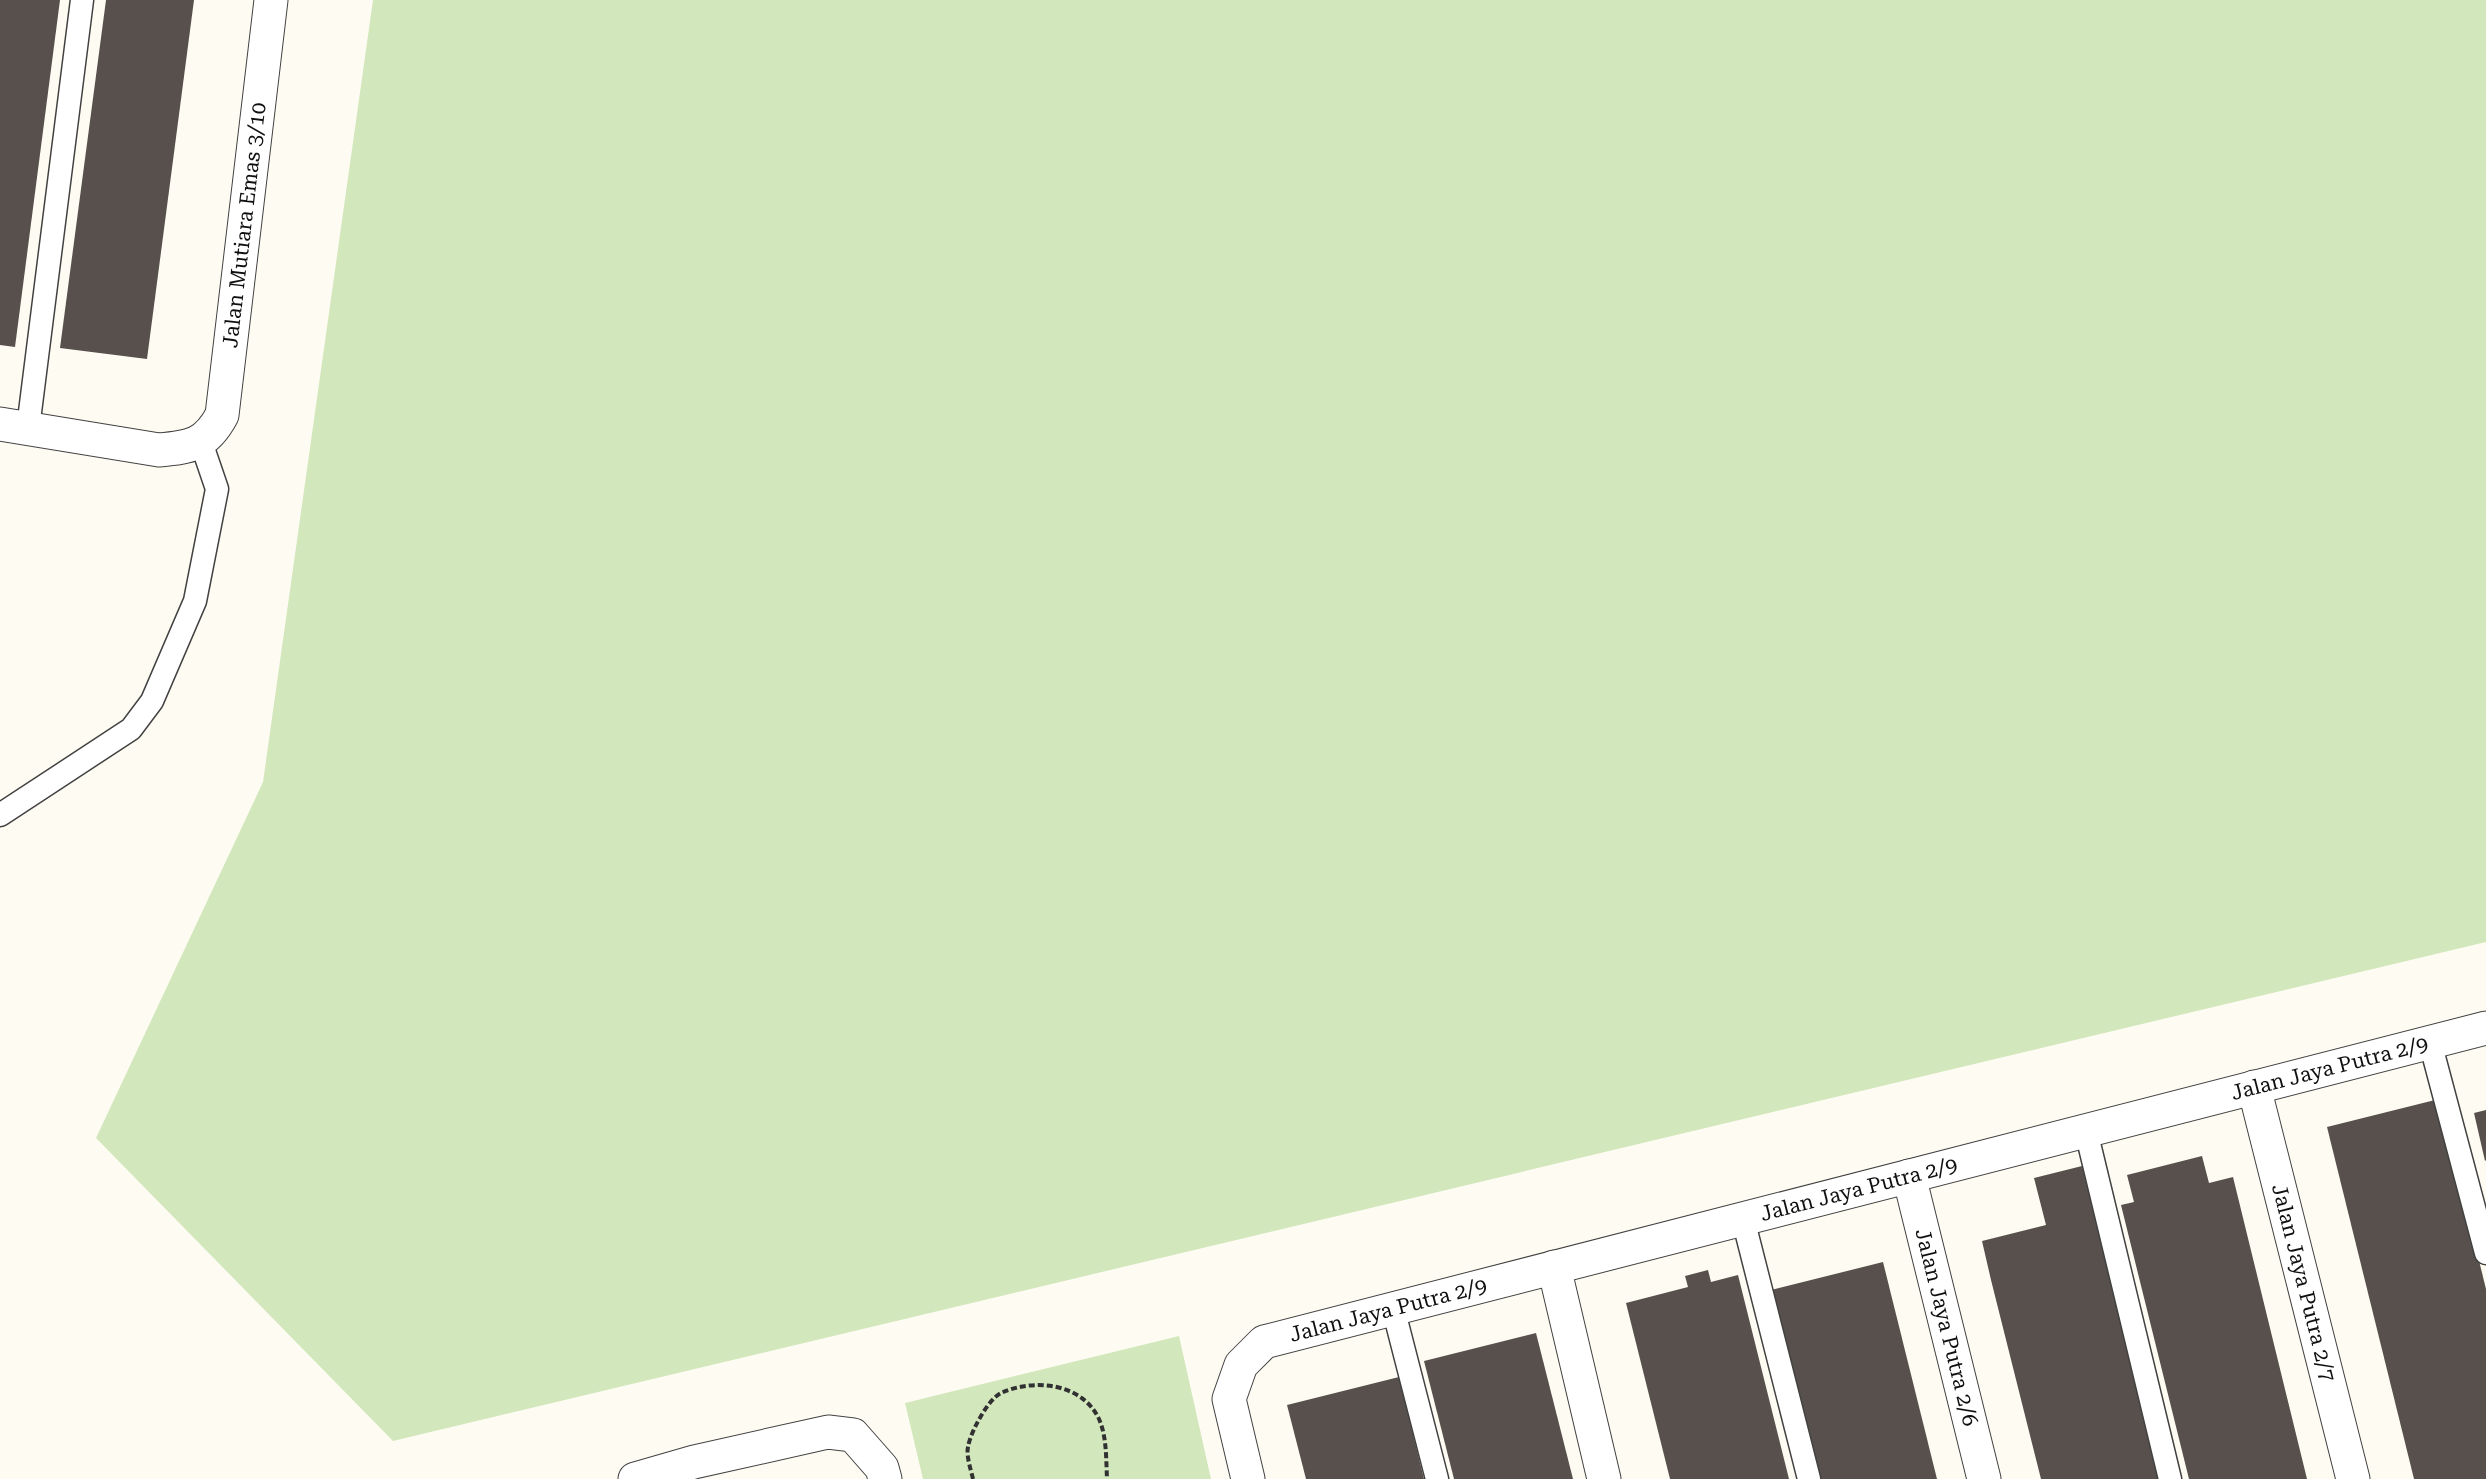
<svg xmlns="http://www.w3.org/2000/svg" width="2486" height="1479" font-family="'Roboto Serif',serif">
<style>
.green{fill:#d3e7bd}
.building{fill:#57504c}
.lines{fill:none;stroke-linecap:round;stroke-linejoin:round}
.service-casing{stroke:#424242;stroke-width:25}
.minor-casing{stroke:#424242;stroke-width:35}
.path{stroke:#313131;stroke-width:4;stroke-dasharray:6 3;stroke-linecap:butt}
.service{stroke:#fff;stroke-width:22}
.minor{stroke:#fff;stroke-width:33}
.labels{text-anchor:middle;dominant-baseline:central;stroke-width:6;stroke-linejoin:round;paint-order:stroke}
.street-label{font-size:21px;fill:#0f0f0f;stroke:#fff}
</style>
<rect width="100%" height="100%" fill="#fefcf2"/>
<!-- green -->
<g class="green">
<polygon points="373,0 2486,0 2486,942 393,1441 96,1138 263,782"/>
<polygon points="1179,1336 1211,1479 923,1479 905,1403"/>
</g>
<!-- building -->
<g class="building">
<polygon points="0,0 60,0 15,347 0,345"/>
<polygon points="106,0 194,0 147,359 60,348"/>
<polygon points="2439,1099 2486,1289 2486,1479 2414,1479 2327,1127"/>
<polygon points="2486,1110 2486,1160 2485,1161 2474,1113"/>
<polygon points="2202,1156 2209,1183 2233,1177 2307,1479 2189,1479 2121,1205 2134,1202 2127,1175"/>
<polygon points="2082,1166 2152,1445 2160,1479 2041,1479 1991,1280 1982,1241 2046,1225 2034,1178"/>
<polygon points="1883,1262 1937,1479 1818,1479 1771,1290"/>
<polygon points="1708,1270 1711,1282 1738,1275 1789,1479 1670,1479 1626,1303 1688,1287 1685,1276"/>
<polygon points="1536,1333 1573,1479 1454,1479 1424,1361"/>
<polygon points="1399,1377 1424,1479 1306,1479 1287,1405"/>
</g>
<g class="lines">
<defs>
<g id="service">
<polyline points="28,428 82,0"/>
<polyline points="0,815 131,729 152,701 195,601 217,489 201,442"/>
<polyline points="2430,1042 2486,1253"/>
<polyline points="2086,1131 2170,1479"/>
<polyline points="1743,1219 1809,1479"/>
<polyline points="1393,1308 1437,1479"/>
</g>
<g id="minor">
<path id="s1" d="M0,424L159,450C191,447 206,445 222,415L271,0"/>
<path id="s2" d="M2254,1087L2353,1479"/>
<path id="s3" d="M1909,1176L1984,1479"/>
<polyline points="1554,1267 1604,1479"/>
<polyline points="635,1479 694,1462 828,1432 853,1435 882,1468 885,1479"/>
<path id="s4" d="M1248,1479L1229,1399L1241,1365L1264,1342L2486,1028"/>
</g>
</defs>
<!-- service casing -->
<use href="#service" class="service-casing"/>
<!-- minor casing -->
<use href="#minor" class="minor-casing"/>
<!-- path -->
<path class="path" d="M973,1479C971,1470 966,1456 968,1447C970,1433 988,1399 1001,1393C1034,1378 1082,1383 1099,1419C1107,1437 1106,1460 1107,1479"/>
<!-- service -->
<use href="#service" class="service"/>
<!-- minor -->
<use href="#minor" class="minor"/>
</g>
<g class="labels">
<!-- street labels -->
<g class="street-label">
<text stroke="none"><textPath href="#s1" startOffset="429">Jalan Mutiara Emas 3/10</textPath></text>
<text stroke="none"><textPath href="#s4" startOffset="1251">Jalan Jaya Putra 2/9</textPath></text>
<text stroke="none"><textPath href="#s4" startOffset="765">Jalan Jaya Putra 2/9</textPath></text>
<text stroke="none"><textPath href="#s2" startOffset="202">Jalan Jaya Putra 2/7</textPath></text>
<text stroke="none"><textPath href="#s4" startOffset="279">Jalan Jaya Putra 2/9</textPath></text>
<text stroke="none"><textPath href="#s3" startOffset="156">Jalan Jaya Putra 2/6</textPath></text>
</g>
</g>
</svg>
